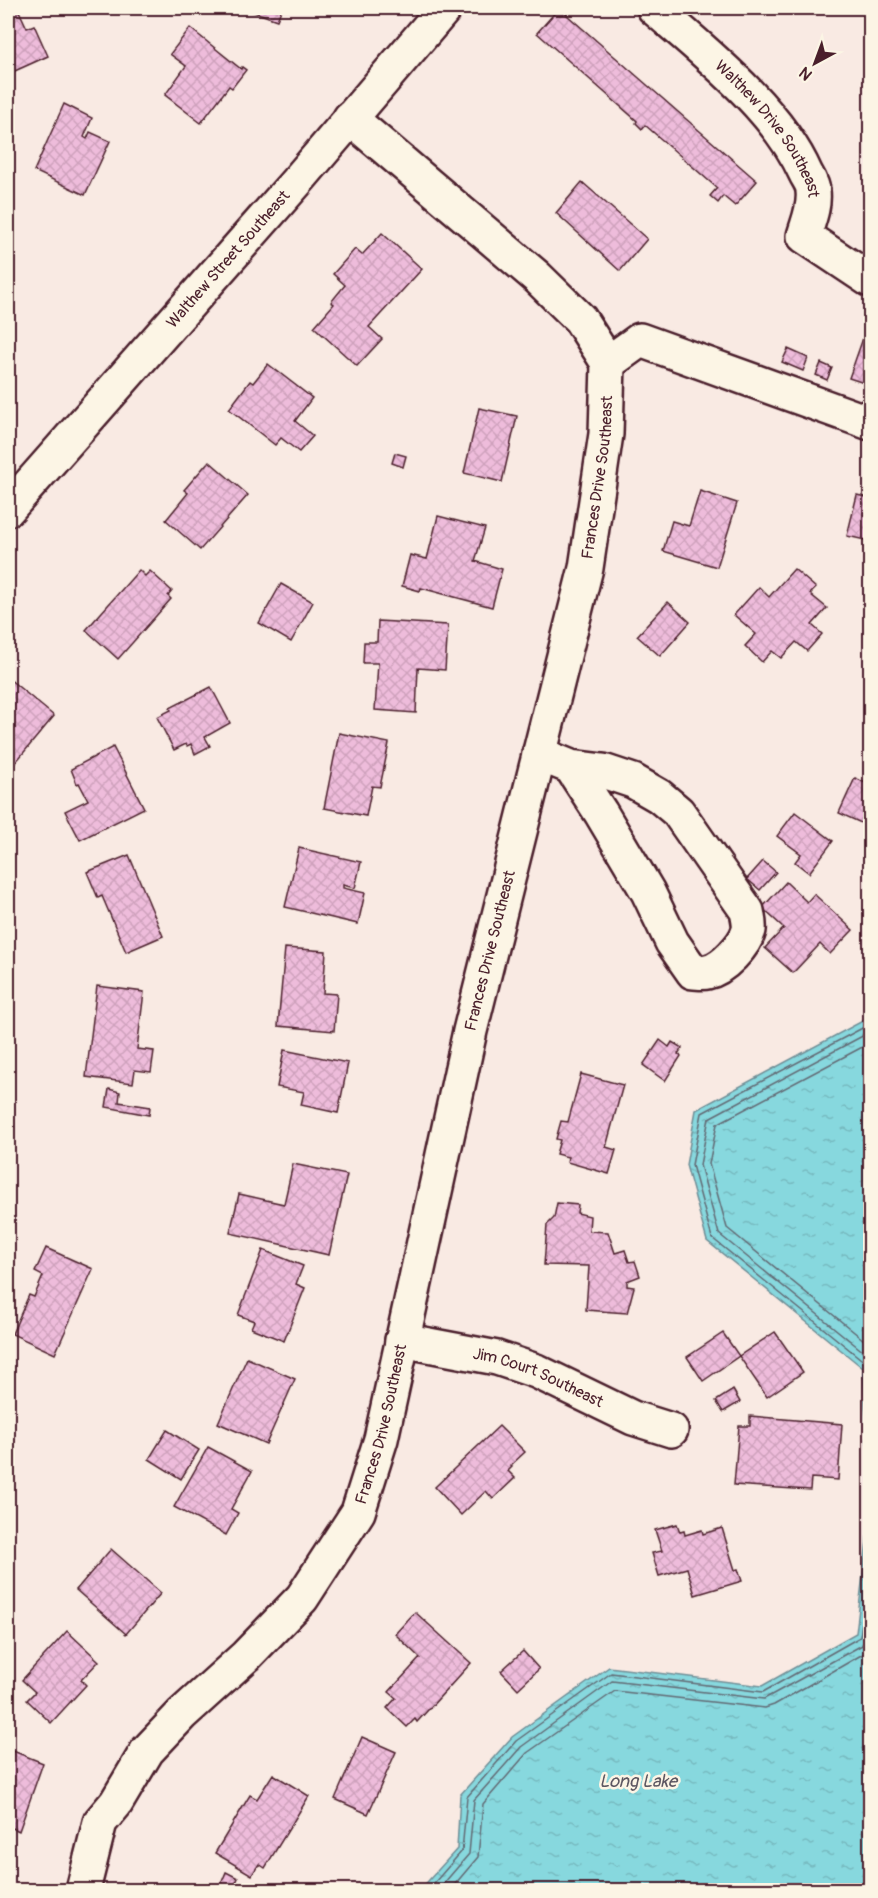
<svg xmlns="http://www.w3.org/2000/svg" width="878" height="1898" font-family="Pangolin,sans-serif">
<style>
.water{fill:url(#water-ripples);stroke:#6f8e96;stroke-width:1.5}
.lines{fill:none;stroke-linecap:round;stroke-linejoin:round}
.shore{stroke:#626973;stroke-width:1.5}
.building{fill:url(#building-cross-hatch);stroke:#4a1f2b;stroke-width:1.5}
.minor-casing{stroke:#4a1f2b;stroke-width:38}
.minor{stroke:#fcf5e5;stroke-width:33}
.labels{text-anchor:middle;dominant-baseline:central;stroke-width:5;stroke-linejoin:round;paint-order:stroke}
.street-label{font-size:16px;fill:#4a1f2b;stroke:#fcf5e5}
.water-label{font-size:18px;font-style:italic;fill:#5c5661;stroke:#fcf5e5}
</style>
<defs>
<pattern id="water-ripples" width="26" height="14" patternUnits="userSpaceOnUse" patternTransform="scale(1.5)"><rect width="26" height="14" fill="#87d8de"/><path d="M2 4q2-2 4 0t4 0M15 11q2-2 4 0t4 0" fill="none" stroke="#76b9bf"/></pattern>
<pattern id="building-cross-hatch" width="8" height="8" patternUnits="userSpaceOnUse" patternTransform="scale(1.5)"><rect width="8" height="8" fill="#eebcdb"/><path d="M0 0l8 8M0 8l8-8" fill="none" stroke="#cea1bc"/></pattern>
</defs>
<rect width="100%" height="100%" fill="#f9eae3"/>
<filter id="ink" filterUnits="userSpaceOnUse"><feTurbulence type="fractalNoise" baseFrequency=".0167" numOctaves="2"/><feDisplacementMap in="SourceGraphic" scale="12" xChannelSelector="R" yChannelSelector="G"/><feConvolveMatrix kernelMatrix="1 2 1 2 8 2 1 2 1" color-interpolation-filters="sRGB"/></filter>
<g filter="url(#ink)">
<!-- water -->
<g class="water">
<polygon points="870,1017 870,1489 863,1368 707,1241 686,1165 696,1110"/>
<polygon points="870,1516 870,1890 420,1890 457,1849 460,1795 512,1737 609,1667 762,1686 856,1633"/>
</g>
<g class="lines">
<!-- shore -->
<g class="shore">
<polyline points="870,1024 702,1113 692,1165 712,1238 866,1363 869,1368 870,1396"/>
<polyline points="870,1032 709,1118 700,1165 719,1234 870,1357"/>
<polyline points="870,1043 717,1124 709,1164 727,1228 870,1345"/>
<polyline points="428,1890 462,1851 467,1797 516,1741 611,1673 763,1692 860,1637 870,1564"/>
<polyline points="438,1890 469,1854 474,1800 521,1747 612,1681 764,1699 864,1644 868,1638 870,1625"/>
<polyline points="450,1890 478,1857 483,1804 527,1753 615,1691 765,1708 774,1705 870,1650"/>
</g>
</g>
<!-- building -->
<g class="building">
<polygon points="8,8 12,8 14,13 19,11 27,28 34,25 48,56 8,74"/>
<polygon points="243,8 282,8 277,20"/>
<polygon points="559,8 757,181 735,206 723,196 718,203 710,196 717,188 645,125 642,129 636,123 637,121 537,33"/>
<polygon points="190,28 241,69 242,67 246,70 232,88 229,86 201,123 165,95 186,66 170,54"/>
<polygon points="64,104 92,118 84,137 87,139 90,132 110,141 85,195 34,171"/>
<polygon points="582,182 647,239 620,271 556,213"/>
<polygon points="382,233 422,269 369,327 382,339 357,366 314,327 334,304 331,302 345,285 333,274 355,249 362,255"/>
<polygon points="868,324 870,325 870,385 849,378"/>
<polygon points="788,349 808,358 803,371 782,362"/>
<polygon points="821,363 832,368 827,380 816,375"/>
<polygon points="268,364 312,398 295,421 313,436 299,452 281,438 275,445 229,409 250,381 253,383"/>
<polygon points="479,408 517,416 502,482 464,473"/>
<polygon points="395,453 406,456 403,467 392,463"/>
<polygon points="209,461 248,495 200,550 166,520 188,493 184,490"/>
<polygon points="700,491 737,503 717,567 663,551 672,521 689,526"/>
<polygon points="857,495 870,498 870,541 847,536"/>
<polygon points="438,516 485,528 475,561 502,569 492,607 421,588 420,591 402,586 410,555 427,559"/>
<polygon points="794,569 816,588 810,594 827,608 812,625 822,634 807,651 796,642 781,658 772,651 762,662 745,646 756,634 734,615 759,587 769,597"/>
<polygon points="139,570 145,576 150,571 172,591 168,596 171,599 118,659 86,630"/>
<polygon points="281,584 313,602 291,642 259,623"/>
<polygon points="668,602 690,622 660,656 637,636"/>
<polygon points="378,621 448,625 445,670 418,668 416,713 375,710 378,663 363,663 364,642 377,642"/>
<polygon points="8,678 54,716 15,763 8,757"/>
<polygon points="211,687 230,723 205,737 210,746 195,754 191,744 187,746 186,744 174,750 157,717 171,710 170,708"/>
<polygon points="339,733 389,743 380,787 372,786 366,816 324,808"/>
<polygon points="113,747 144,808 80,840 65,811 88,800 79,783 77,784 71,769"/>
<polygon points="855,778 870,785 870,827 839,813"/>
<polygon points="795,812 833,841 809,873 795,862 801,854 777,836"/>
<polygon points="299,848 361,862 355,888 343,885 343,888 365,893 358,924 285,907"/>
<polygon points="129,855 163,936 126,952 102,896 98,898 87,872"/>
<polygon points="763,861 776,872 760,890 747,879"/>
<polygon points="786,882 807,902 814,894 853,930 830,954 820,944 793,973 765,948 784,928 762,908"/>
<polygon points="285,948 326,951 323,993 337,994 334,1031 278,1026"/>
<polygon points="97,986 144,992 137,1049 154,1051 151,1072 135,1070 133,1083 86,1077"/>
<polygon points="660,1040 669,1047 672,1042 682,1048 678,1054 681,1056 665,1081 643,1065"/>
<polygon points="284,1050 348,1063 338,1113 301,1105 304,1092 277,1087"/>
<polygon points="581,1074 623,1085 606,1147 616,1150 609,1174 567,1162 568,1157 556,1154 560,1140 556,1139 561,1121 568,1122"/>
<polygon points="109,1089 120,1092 119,1102 150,1107 149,1115 106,1107"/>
<polygon points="293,1164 347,1175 329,1255 230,1233 239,1194 284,1204"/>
<polygon points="557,1203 578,1205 577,1213 590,1216 589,1231 608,1232 615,1253 625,1250 629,1262 635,1261 640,1276 627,1281 627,1286 634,1287 627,1313 586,1310 589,1266 544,1265 547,1225 554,1218"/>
<polygon points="46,1248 93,1269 55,1354 12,1334 29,1295 34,1297 43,1276 35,1272"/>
<polygon points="263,1250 303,1266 296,1284 305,1288 284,1341 251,1328 254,1321 238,1315"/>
<polygon points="775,1332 803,1372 767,1397 739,1356"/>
<polygon points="723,1333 739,1356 703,1381 687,1357"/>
<polygon points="247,1358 295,1379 266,1444 218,1423"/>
<polygon points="733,1390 740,1402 723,1412 716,1401"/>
<polygon points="750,1416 842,1424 838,1480 811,1478 810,1490 734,1485 739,1426 750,1426"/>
<polygon points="499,1426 525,1452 510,1466 512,1467 508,1471 515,1478 493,1499 486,1491 461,1515 435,1487"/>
<polygon points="167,1430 199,1450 181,1479 149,1459"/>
<polygon points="208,1447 252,1471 231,1509 238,1513 226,1535 174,1507"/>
<polygon points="677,1524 680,1532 684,1531 685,1535 702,1530 703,1534 722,1528 735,1570 738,1569 742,1581 695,1595 687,1568 659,1576 652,1553 662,1551 655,1530"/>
<polygon points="111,1549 161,1593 126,1634 76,1590"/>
<polygon points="415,1612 471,1663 417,1722 415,1719 407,1727 387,1708 396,1698 389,1692 420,1658 395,1634"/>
<polygon points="67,1631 99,1661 81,1680 86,1685 51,1723 27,1700 35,1692 22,1680"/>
<polygon points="523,1651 539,1669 518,1689 501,1671"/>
<polygon points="362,1737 396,1752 368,1814 335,1799"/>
<polygon points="8,1749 43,1763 19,1831 8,1826"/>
<polygon points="273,1774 309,1796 265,1868 259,1864 252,1875 215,1853 250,1795 257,1799"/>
<polygon points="226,1872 238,1878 233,1889 221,1884"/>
</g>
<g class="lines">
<defs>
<g id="minor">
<path id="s1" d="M654,8C707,54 778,110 806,174C809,179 813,186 813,191C815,207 808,222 804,236L870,280"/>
<polyline points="608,363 640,340 870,423"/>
<path id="s2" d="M8,509L299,179L445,8"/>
<path d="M539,754L571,767L603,771L633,781L659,796L678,812L747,911C748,917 750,924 749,930C745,945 723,969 707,972C703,973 697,972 693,972L672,942L648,892L601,813L571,767"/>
<path id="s3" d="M402,1340L497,1358L536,1371L633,1418L671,1430"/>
<path id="s4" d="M83,1890L100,1822L116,1803L147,1751L182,1714L246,1656L302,1598L358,1512L381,1439L470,1031L586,568L606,434L608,363L580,319L537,277L350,118"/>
</g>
</defs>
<!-- minor casing -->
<use href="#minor" class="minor-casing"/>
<!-- minor -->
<use href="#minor" class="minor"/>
</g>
</g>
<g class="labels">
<!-- street labels -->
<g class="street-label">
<text stroke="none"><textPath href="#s1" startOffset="168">Walthew Drive Southeast</textPath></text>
<text stroke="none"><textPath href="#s2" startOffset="333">Walthew Street Southeast</textPath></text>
<text stroke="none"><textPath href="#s4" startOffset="1539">Frances Drive Southeast</textPath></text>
<text stroke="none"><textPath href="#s4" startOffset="1053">Frances Drive Southeast</textPath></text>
<text stroke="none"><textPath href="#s3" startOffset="142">Jim Court Southeast</textPath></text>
<text stroke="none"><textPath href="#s4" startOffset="567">Frances Drive Southeast</textPath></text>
</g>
<!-- water labels -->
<g class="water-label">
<text x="638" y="1781">Long Lake</text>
</g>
</g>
<!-- margin -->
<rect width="878" height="1898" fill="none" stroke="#fcf5e5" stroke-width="30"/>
<rect x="15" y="15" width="848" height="1868" fill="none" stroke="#4a1f2b" stroke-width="2" filter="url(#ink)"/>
<!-- north arrow -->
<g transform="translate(815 63) rotate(221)" stroke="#fcf5e5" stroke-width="4.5" paint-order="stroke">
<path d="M0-4.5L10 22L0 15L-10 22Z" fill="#4a1f2b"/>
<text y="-9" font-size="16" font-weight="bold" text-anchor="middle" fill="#4a1f2b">N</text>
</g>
</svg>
